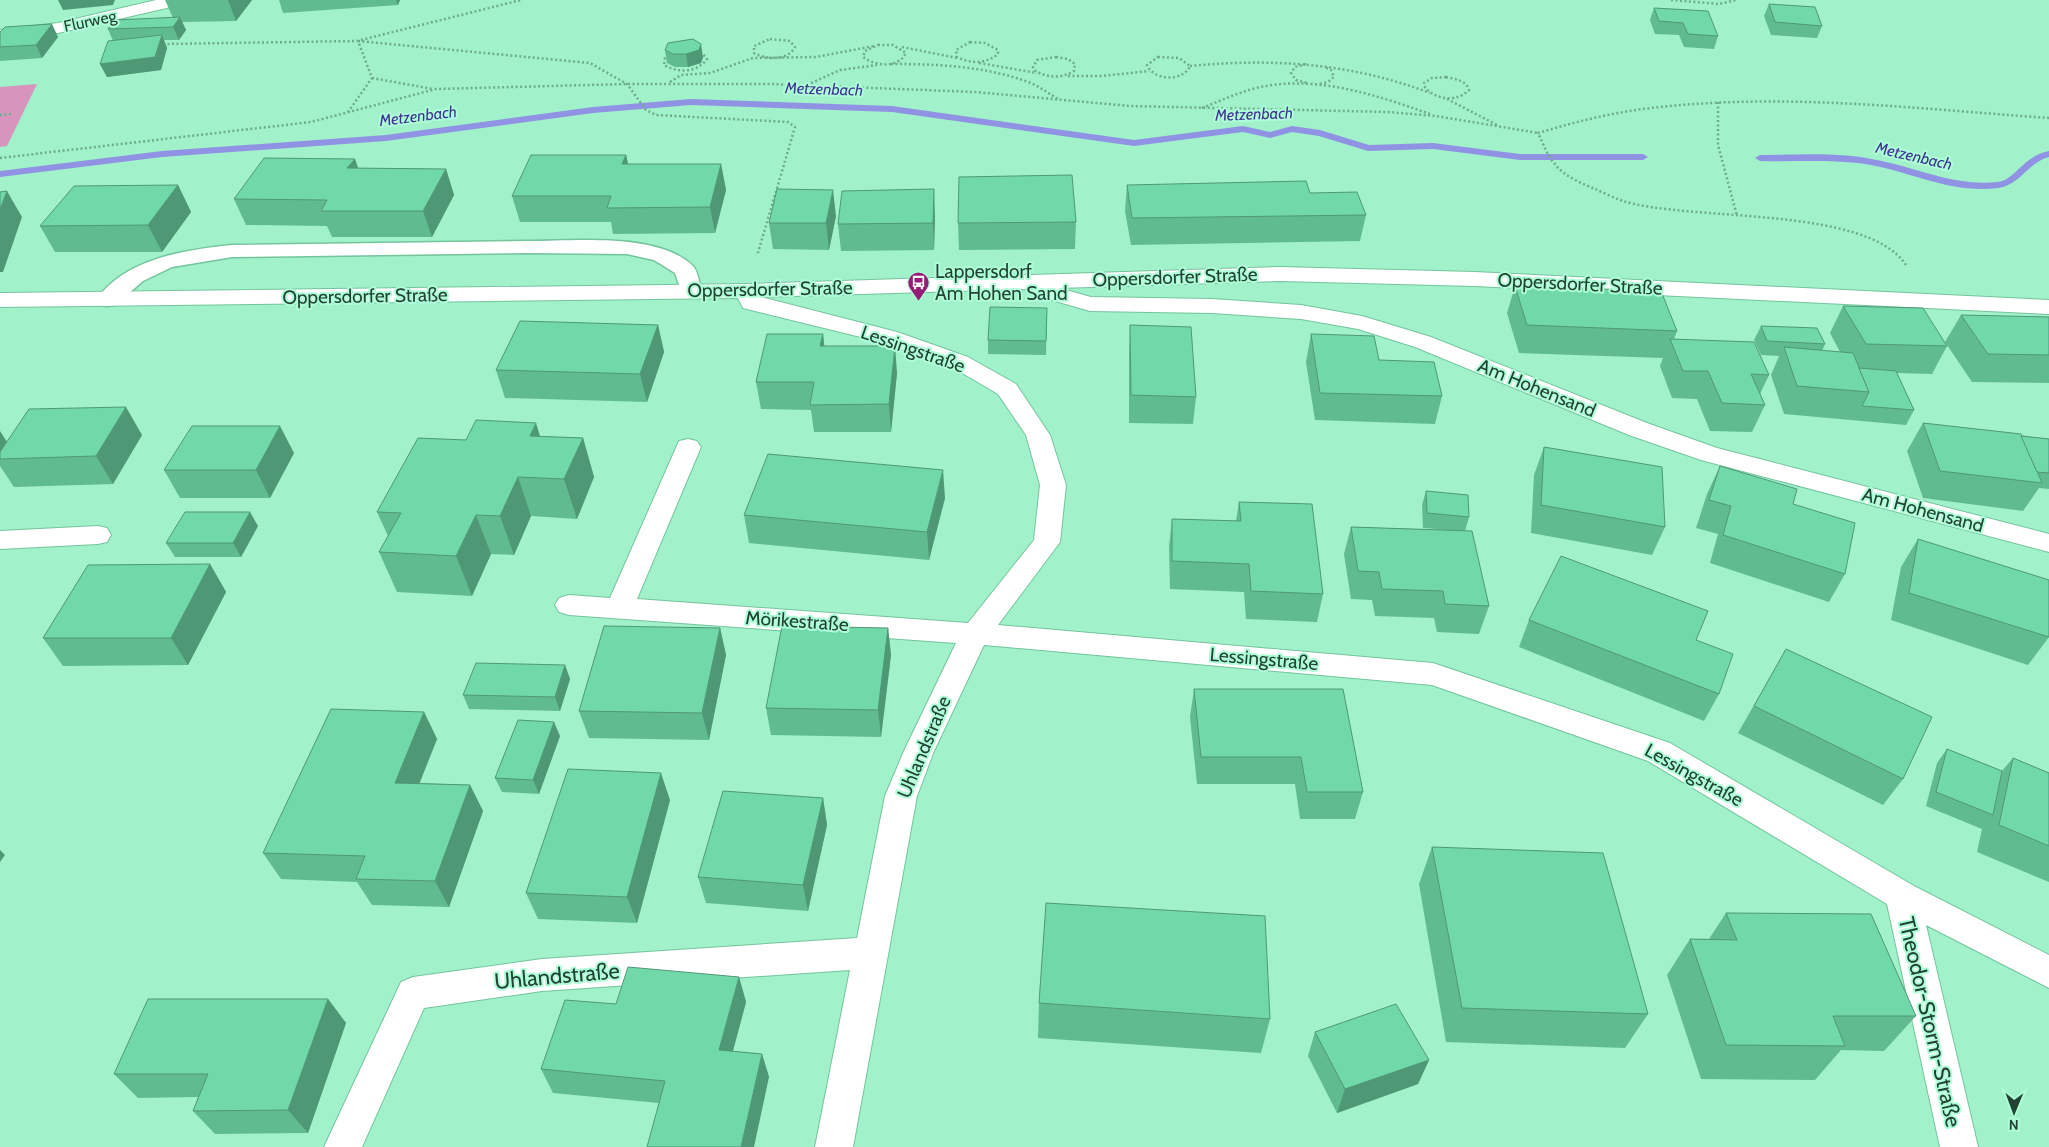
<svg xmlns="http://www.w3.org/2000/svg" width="2049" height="1147" font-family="Cabin,sans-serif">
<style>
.green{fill:#d795be}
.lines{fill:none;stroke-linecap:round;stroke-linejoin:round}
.stream{fill:#9092e3;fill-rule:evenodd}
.lane-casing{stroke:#74c49e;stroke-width:3}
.street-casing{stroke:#74c49e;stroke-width:2}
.path{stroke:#6eac8e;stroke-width:2.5;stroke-dasharray:2 2.5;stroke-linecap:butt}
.lane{fill:#fff;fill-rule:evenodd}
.street{fill:#fff;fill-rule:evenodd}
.wall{fill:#61bb91}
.shaded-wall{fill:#4f9876}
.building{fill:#71d9a9;stroke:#4f9876}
.labels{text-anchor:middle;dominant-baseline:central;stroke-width:4;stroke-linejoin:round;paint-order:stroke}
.far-street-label{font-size:16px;fill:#224334;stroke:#aeffd7}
.far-water-label{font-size:16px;font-style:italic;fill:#3f3493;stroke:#aeffd7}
.poi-label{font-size:19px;fill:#224334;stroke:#aeffd7;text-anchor:start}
.street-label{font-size:19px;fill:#224334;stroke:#aeffd7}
.near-street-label{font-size:22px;fill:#224334;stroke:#aeffd7}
</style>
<rect width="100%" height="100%" fill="#a1f1ca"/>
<!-- green -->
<polygon class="green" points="37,84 7,146 0,147 0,87"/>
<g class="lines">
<!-- stream -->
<g class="stream">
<polygon points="691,99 892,106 1134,140 1243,126 1270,132 1292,126 1320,130 1369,145 1433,143 1520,154 1643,154 1648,157 1643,160 1520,160 1433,149 1368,151 1319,136 1292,132 1270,138 1243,132 1134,146 892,112 691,105 593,113 386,141 162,157 0,177 0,171 162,151 386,135 593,107"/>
<path d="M2049,151V157C2028,162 2021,185 1998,188C1953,194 1914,173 1871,165C1835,159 1797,162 1760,161L1755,158L1760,155C1797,155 1835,152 1871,159C1914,166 1953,187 1998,182C2015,180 2023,156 2049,151Z"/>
</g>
<defs>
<path id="lane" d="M529,241C574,241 658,232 693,266C698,271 699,284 702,291L699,296L691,297L683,296L675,273L654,260L627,254L529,253L232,257L172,267L143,281L115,305L107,306L99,305L96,300C126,258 185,250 232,245Z"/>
<g id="street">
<polygon points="156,0 186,0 184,4 58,33 0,40 0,30 58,23"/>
<polygon points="1280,267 1475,272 2049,300 2049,314 1475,286 1280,281 1059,288 1091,297 1212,299 1301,305 1362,316 1431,337 1647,423 1717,448 2049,534 2049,552 1701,460 1629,435 1415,347 1358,329 1301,319 1212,313 1090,311 1031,294 1028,289 761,297 897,332 968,357 1016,384 1050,435 1066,485 1060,542 998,625 1433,663 1670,743 1914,886 2049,955 2049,988 1926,925 1978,1147 1940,1147 1887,904 1648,761 1432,685 984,645 934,751 917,796 853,1147 815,1147 850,970 542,991 424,1008 362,1147 324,1147 401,982 413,977 542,959 857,938 885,796 904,751 956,643 569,615 559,612 555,605 559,598 569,595 610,598 679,441 688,439 697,441 701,447 637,599 968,623 1034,540 1040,485 1026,435 998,394 952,367 881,342 743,308 738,298 0,307 0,293 747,284"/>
<polygon points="98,526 107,528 111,535 107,542 98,544 0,549 0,531"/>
</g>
</defs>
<!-- lane casing -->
<use href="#lane" class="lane-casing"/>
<!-- street casing -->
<use href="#street" class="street-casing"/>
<!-- path -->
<g class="path">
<polyline points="1671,0 1719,4 1736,0"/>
<path d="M770,39L790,41L795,47C788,61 766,60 754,53V46Z"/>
<polyline points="361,40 521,0"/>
<polyline points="358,41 590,63 627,84 646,110 656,115 788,122 795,127 757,256"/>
<path d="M970,42L985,43L998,50V54C986,64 971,64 957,57L956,50Z"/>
<polyline points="163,44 358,41 372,78 348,112"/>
<path d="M878,45H893L906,53C898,69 875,66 863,57L865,51Z"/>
<polyline points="902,47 957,58"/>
<path d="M682,51L702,53L707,59C697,73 678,73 664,65L665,58Z"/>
<path d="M1056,57L1068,59L1075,64L1074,71C1061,79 1047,78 1034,70L1033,67L1037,60Z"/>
<path d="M1158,57L1179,58L1190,66C1183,82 1154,81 1147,65Z"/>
<polyline points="979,63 1037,73"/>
<path d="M891,64C937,64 985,66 1028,82C1039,86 1048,93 1058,99"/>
<polyline points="1306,64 1295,67 1291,73 1296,80 1307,83"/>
<path d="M1190,66C1273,58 1351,63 1430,93"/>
<polyline points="1068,76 1102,76 1149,71"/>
<path d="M1446,77C1455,79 1466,80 1469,90C1456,103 1435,100 1424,86V83L1432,78Z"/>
<polyline points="372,78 433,89"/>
<polyline points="670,82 681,75 710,73 753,58 816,57 874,46"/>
<polyline points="1320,84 1328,82 1334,77 1331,70 1325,67"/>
<polyline points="807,85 840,70 877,65"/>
<polyline points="1447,99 1499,126"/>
<polyline points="1718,102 1718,145 1737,216"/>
<path d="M1202,108C1220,101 1237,93 1256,88C1314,74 1376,95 1430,114"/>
<polyline points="0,115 12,114"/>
<polyline points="0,158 311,122 436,89 627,84 771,84 975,92 1130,106 1388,112 1436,116 1538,133"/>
<path d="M1906,265C1866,205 1690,222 1623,201C1614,198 1604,193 1595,189C1581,183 1563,176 1554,163C1547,155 1543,143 1538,133C1578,121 1618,111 1660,107C1789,93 1920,109 2049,118"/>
</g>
<!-- lane -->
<use href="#lane" class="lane"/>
<!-- street -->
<use href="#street" class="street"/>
</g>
<!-- wall -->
<g class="wall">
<polygon points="165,0 263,0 252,0 236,21 182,22 186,30 179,40 164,40 167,48 161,70 107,77 100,64 113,41 108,29 173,18"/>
<polygon points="279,0 400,0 398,5 283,13"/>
<polygon points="1769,4 1822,26 1817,38 1771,35 1764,16"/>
<polygon points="1654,8 1718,36 1714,49 1684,47 1679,35 1655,34 1650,20"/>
<polygon points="0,32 58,37 42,58 0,61"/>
<polygon points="665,50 703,57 701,63 688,67 675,67 667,63"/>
<polygon points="626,155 628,164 721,164 726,190 715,233 613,234 611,222 520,222 512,196"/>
<polygon points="358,168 446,169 454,195 432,237 332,237 327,226 246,225 234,199"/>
<polygon points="178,185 191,212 162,252 55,252 40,226"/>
<polygon points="1127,185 1310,193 1366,215 1360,241 1131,245 1125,211"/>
<polygon points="836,216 829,250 773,249 769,223"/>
<polygon points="935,216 934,250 841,251 838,224"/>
<polygon points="1076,222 1075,249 959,250 958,223"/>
<polygon points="1515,286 1677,331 1674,339 1769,375 1760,394 1765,405 1752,432 1710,431 1697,399 1672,398 1660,366 1663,358 1519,353 1507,313"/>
<polygon points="1843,306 1947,346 1932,374 1897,373 1914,410 1906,425 1784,414 1771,375 1779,356 1761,355 1754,340 1761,326 1825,344 1822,351 1840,352 1830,333"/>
<polygon points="1047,308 1046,355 988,354 988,340"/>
<polygon points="1961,315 2049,317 2049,383 1972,382 1945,342"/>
<polygon points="658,325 664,352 647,402 505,398 496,370"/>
<polygon points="1130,325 1196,397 1193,424 1129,423 1129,353"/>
<polygon points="823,334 824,346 897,373 891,432 814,432 811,410 761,409 756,382"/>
<polygon points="1311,334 1379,360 1442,396 1435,424 1315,420 1306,362"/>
<polygon points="1923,423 2049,439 2049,489 2039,488 2023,511 1923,498 1907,451"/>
<polygon points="142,435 113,484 14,487 0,466 0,452 7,442"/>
<polygon points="540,436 583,438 594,477 577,519 531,516 514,555 491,554 472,596 397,592 379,552 388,536 377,512 466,440"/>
<polygon points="1544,447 1665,527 1652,555 1531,533 1534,475"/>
<polygon points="294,453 270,498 180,498 164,470"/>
<polygon points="1720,466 1793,504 1845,574 1829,602 1710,563 1718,534 1696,528 1707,494"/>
<polygon points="1426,491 1469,517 1465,531 1489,606 1479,634 1437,632 1434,618 1375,616 1372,600 1351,599 1344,554 1351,527 1449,530 1423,528 1422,505"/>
<polygon points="945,498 929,560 749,543 744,515"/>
<polygon points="1239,502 1323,594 1317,622 1246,619 1244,592 1170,589 1169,547 1172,519 1236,521"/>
<polygon points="258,526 241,557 175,557 166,543"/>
<polygon points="1918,539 2049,637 2028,665 1891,620 1901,567"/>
<polygon points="210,564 226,592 188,665 63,666 43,638"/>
<polygon points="1529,620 1696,640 1719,694 1704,721 1519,647"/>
<polygon points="720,628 726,655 709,740 589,738 579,711"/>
<polygon points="888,628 891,655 881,737 771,735 766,708"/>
<polygon points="1786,649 1903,779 1883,805 1738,733"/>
<polygon points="565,665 570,679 560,711 469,709 463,695"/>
<polygon points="1194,689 1363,792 1355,819 1300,819 1295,784 1197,784 1190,717"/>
<polygon points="424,712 437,739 419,783 470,785 483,811 449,907 372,905 357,882 281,879 263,853"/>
<polygon points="560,736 539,794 502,792 495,778"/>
<polygon points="1947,749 2002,771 2013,758 2049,773 2049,882 1977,852 1982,829 1926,806 1937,763"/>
<polygon points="823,798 827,825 808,911 706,903 698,877"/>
<polygon points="670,800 637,923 538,919 526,893"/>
<polygon points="1432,847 1648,1014 1625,1048 1446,1042 1419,884"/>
<polygon points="1726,913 1916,1016 1884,1051 1841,1050 1815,1080 1701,1079 1667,975 1690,939 1709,939"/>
<polygon points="739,977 746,1002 733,1051 762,1054 769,1077 659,1103 553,1093 541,1069 616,1004"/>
<polygon points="328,999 346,1023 308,1133 215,1134 193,1111 198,1097 138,1098 114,1074"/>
<polygon points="1039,1003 1270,1019 1261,1053 1038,1038"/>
<polygon points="1315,1032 1429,1060 1418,1084 1337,1113 1308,1056"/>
</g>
<!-- shaded-wall -->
<g class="shaded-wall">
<polygon points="58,0 115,0 113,5 63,10"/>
<polygon points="228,0 252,0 236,21"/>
<polygon points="396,0 400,0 398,5"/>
<polygon points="180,17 186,30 179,40 173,27"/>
<polygon points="52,24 58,37 42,58 36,45"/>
<polygon points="162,35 167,48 161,70 107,77 100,64"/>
<polygon points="701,44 703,57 701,63 688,67 686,54"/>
<polygon points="626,155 632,181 622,164"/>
<polygon points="355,159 364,185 347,168"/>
<polygon points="721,164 726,190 715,233 710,207"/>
<polygon points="446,169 454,195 432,237 423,211"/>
<polygon points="178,185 191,212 162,252 148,225"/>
<polygon points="934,189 935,216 934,250 933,223"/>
<polygon points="833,190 836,216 829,250 826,223"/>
<polygon points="7,191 22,217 3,272 0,272 0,209"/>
<polygon points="658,325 664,352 647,402 640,374"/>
<polygon points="823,334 826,361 820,346"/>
<polygon points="895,346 897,373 891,432 889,404"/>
<polygon points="126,407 142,435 113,484 96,456"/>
<polygon points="536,423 548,462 530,436"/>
<polygon points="280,426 294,453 270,498 256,470"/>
<polygon points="0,431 7,442 0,452"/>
<polygon points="583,438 594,477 577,519 564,479"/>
<polygon points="943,470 945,498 929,560 927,532"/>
<polygon points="518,477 531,516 514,555 500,516"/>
<polygon points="250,512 258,526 241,557 233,543"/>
<polygon points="476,515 491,554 472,596 456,556"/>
<polygon points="210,564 226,592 188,665 171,638"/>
<polygon points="720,628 726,655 709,740 702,713"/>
<polygon points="888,628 891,655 881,737 878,710"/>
<polygon points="565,665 570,679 560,711 555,697"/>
<polygon points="424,712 437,739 409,810 395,783"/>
<polygon points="554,722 560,736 539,794 533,780"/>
<polygon points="661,773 670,800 637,923 627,897"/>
<polygon points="470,785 483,811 449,907 435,881"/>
<polygon points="823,798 827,825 808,911 803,885"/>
<polygon points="0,850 5,855 0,862"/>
<polygon points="739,977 746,1002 727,1073 719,1050"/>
<polygon points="328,999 346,1023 308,1133 288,1110"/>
<polygon points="762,1054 769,1077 754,1147 741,1147"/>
<polygon points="1429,1060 1418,1084 1337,1113 1345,1089"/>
</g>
<!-- building -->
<g class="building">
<polygon points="1769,4 1815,7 1822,26 1775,22"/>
<polygon points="1654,8 1708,11 1718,36 1688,34 1683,23 1659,21"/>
<polygon points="180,17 173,27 108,29 115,20"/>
<polygon points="52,24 36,45 0,47 0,32 5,27"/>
<polygon points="162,35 155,57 100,64 108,41"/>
<polygon points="693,39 701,44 699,50 686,54 673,54 665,50 668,43"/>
<polygon points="531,155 626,155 622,164 721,164 710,207 607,208 611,196 512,196"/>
<polygon points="264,158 355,159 347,168 446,169 423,211 321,211 327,200 234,199"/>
<polygon points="1072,175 1076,222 958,223 959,177"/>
<polygon points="1306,181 1310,193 1357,192 1366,215 1132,218 1127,185"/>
<polygon points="178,185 148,225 40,226 74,186"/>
<polygon points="777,189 833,190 826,223 769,223"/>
<polygon points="934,189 933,223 838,224 842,191"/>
<polygon points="7,191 0,209 0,192"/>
<polygon points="1515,286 1661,291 1677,331 1527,325"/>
<polygon points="1843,306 1923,308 1947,346 1866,344"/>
<polygon points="990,307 1047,308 1046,341 988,340"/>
<polygon points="1961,315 2049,317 2049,355 1988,354"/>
<polygon points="520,321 658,325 640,374 496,370"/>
<polygon points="1130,325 1191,327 1196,397 1131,395"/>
<polygon points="1761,326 1817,328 1825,344 1767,341"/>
<polygon points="767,334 823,334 820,346 895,346 889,404 810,405 814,382 756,382"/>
<polygon points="1311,334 1374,336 1379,360 1434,362 1442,396 1320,393"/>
<polygon points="1670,339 1754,342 1769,375 1751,374 1765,405 1722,403 1708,371 1683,371"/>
<polygon points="1784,347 1853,353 1869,392 1797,386"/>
<polygon points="1859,368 1896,371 1914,410 1862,406 1869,392"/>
<polygon points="126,407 96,456 0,459 0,452 29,409"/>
<polygon points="476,420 536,423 530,436 583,438 564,479 518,477 500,516 476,515 456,556 379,552 401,513 377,512 418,438 466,440"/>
<polygon points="1923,423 2021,434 2042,483 1940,471"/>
<polygon points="192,426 280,426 256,470 164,470"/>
<polygon points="2021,436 2049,439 2049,473 2037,472"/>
<polygon points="1544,447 1662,467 1665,527 1541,505"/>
<polygon points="768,454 943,470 927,532 744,515"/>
<polygon points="1720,466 1797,489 1793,504 1855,523 1845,574 1723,535 1731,506 1709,500"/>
<polygon points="1426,491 1468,495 1469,517 1427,513"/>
<polygon points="1239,502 1312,504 1323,594 1251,591 1249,564 1172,561 1172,519 1241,521"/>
<polygon points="185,512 250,512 233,543 166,543"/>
<polygon points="1351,527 1472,531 1489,606 1445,604 1443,591 1382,589 1379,572 1358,571"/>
<polygon points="1918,539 2049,580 2049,637 1909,593"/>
<polygon points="1561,556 1708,611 1696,640 1733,654 1719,694 1529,620"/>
<polygon points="210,564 171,638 43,638 88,565"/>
<polygon points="604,626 720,628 702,713 579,711"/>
<polygon points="782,626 888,628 878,710 766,708"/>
<polygon points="1786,649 1932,717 1903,779 1754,706"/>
<polygon points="476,663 565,665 555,697 463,695"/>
<polygon points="1194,689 1343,689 1363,792 1307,792 1301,757 1201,757"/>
<polygon points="331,709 424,712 395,783 470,785 435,881 356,879 365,856 263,853"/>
<polygon points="518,720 554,722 533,780 495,778"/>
<polygon points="1947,749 2002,771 1993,815 1936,792"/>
<polygon points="2013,758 2049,773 2049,846 1999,825"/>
<polygon points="568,769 661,773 627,897 526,893"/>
<polygon points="723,791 823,798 803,885 698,877"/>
<polygon points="1432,847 1603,853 1648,1014 1462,1008"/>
<polygon points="1046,903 1265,916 1270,1019 1039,1003"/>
<polygon points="1726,913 1871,914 1916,1016 1833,1016 1845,1046 1726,1045 1690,939 1737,940"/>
<polygon points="628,967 739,977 719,1050 762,1054 741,1147 647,1147 665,1081 541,1069 565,1000 616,1004"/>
<polygon points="148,999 328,999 288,1110 193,1111 208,1074 114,1074"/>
<polygon points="1396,1004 1429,1060 1345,1089 1315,1032"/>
</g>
<!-- icons -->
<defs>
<symbol id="bus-pin" viewBox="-11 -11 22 30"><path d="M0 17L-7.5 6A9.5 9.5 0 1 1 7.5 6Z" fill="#971c76" stroke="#aeffd7"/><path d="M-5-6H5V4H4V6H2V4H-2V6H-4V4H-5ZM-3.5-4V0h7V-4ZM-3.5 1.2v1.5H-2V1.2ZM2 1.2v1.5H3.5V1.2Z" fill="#fff"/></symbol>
</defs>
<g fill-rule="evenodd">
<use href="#bus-pin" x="906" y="270" width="25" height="34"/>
</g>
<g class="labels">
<!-- far-street labels -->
<g class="far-street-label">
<text transform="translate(90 21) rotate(-12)">Flurweg</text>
</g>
<!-- far-water labels -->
<g class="far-water-label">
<text transform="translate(824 89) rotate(2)">Metzenbach</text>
<text transform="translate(1254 114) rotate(-2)">Metzenbach</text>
<text transform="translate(418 116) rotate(-7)">Metzenbach</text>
<text transform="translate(1914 156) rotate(13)">Metzenbach</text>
</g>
<!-- poi labels -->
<g class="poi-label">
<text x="935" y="271">Lappersdorf<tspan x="935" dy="22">Am Hohen Sand</tspan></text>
</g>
<!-- street labels -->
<g class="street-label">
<text transform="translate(1175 277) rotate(-2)">Oppersdorfer Straße</text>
<text transform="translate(1580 284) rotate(3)">Oppersdorfer Straße</text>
<text transform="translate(770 289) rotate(-1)">Oppersdorfer Straße</text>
<text transform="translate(365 296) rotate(-1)">Oppersdorfer Straße</text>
<text transform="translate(913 349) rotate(19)">Lessingstraße</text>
<text transform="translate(1537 388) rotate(22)">Am Hohensand</text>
<text transform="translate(1923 510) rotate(15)">Am Hohensand</text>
<text transform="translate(797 621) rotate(4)">Mörikestraße</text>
<text transform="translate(1264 659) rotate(5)">Lessingstraße</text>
<text transform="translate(924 747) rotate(-67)">Uhlandstraße</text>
<text transform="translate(1694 775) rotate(29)">Lessingstraße</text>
</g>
<!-- near-street labels -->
<g class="near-street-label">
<text transform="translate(557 976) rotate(-5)">Uhlandstraße</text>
<text transform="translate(1930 1022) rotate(77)">Theodor-Storm-Straße</text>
</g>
</g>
<!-- north arrow -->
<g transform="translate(2014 1112) rotate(181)" stroke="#aeffd7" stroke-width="4" paint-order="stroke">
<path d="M0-4L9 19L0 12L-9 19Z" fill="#224334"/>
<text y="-8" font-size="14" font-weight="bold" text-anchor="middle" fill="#224334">N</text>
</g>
</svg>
